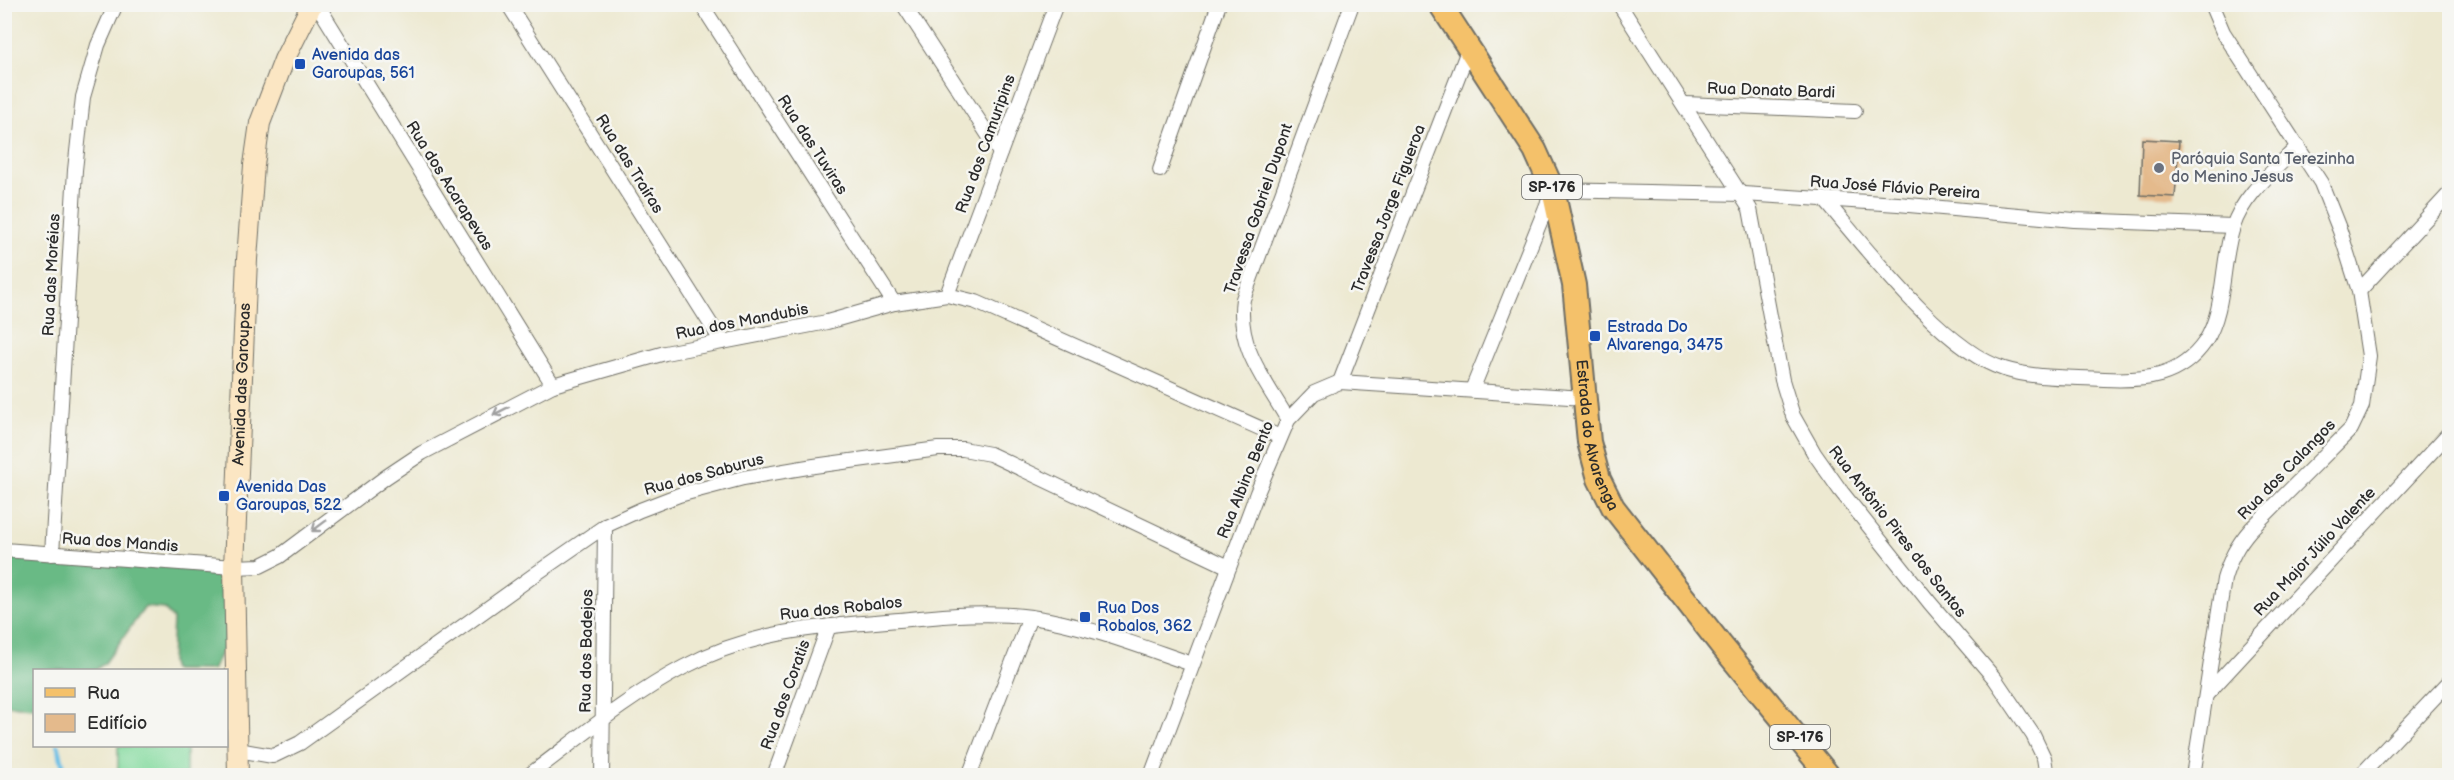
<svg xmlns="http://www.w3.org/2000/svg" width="2454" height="780" font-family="'Balsamiq Sans',sans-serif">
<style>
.green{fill:#82da9e;stroke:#568264;stroke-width:1.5}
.forest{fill:#69ba85;stroke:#4a7258;stroke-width:1.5}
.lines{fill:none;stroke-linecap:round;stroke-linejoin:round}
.stream{stroke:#6bc0e7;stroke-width:5}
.building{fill:#e4ba8c}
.street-casing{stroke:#6f6e65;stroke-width:16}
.secondary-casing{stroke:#6f6e65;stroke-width:22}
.primary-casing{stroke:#6f6e65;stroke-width:26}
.street{stroke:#fff;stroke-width:14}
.secondary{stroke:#fbe6c3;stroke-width:20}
.primary{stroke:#f4c16a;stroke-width:22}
.oneway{stroke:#a0a0a0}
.transit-dot{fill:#1a4fb4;stroke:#f6f6f2;stroke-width:2}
.worship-dot{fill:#6b7280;stroke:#f6f6f2;stroke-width:2}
.labels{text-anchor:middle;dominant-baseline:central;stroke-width:5;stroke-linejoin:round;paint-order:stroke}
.shield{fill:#f6f6f2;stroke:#686867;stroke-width:1.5}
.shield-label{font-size:15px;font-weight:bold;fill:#2b2b2b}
.transit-label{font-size:16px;fill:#164399;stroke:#f6f6f2;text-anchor:start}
.street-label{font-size:16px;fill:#2b2b2b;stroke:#f6f6f2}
.worship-label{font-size:16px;fill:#5b616d;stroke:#f6f6f2;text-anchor:start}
</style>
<rect width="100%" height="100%" fill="#f6f6f2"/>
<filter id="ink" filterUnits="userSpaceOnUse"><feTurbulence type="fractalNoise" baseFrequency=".0167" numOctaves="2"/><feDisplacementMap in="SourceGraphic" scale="12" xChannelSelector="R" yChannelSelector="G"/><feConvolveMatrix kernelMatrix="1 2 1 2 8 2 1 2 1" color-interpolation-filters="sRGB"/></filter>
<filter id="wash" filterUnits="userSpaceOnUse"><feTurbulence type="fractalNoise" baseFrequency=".008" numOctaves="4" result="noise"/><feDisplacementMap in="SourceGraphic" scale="24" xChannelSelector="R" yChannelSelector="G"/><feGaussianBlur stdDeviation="1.35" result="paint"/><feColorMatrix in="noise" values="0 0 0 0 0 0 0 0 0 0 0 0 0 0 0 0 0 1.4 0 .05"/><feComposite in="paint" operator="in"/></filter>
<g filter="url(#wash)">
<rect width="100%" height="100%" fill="#ede9d1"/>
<!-- green -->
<rect class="green" x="118" y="746" width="68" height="29"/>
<!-- forest -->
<polygon class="forest" points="4,547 50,561 100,565 149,560 212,570 224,580 230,597 226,644 212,670 173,670 171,663 173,619 164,609 145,607 105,663 95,670 34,670 34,707 5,705"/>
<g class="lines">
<!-- stream -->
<polyline class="stream" points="58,746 63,765 62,776"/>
</g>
<g id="blocks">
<!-- building -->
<polygon class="building" points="2142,139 2179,141 2175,197 2140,195"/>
</g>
</g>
<g filter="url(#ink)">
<use href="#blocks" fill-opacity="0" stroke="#6f6e65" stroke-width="1.5"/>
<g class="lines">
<defs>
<g id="street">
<polyline points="317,4 553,385"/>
<polyline points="508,4 722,342"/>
<polyline points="701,4 894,303"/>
<polyline points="903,4 1000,153"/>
<polyline points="1619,4 1750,209 1782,380 1793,416 1814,453 1840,490 1930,603 1995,679 2033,735 2044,758 2047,776"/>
<polyline points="1685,104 1855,111"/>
<polyline points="1160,170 1219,4"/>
<path d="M1824,199C1866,248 1943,350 2004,369C2036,379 2071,377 2104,379C2145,381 2180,378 2205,342C2226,309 2221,263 2233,227C2243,195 2275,170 2298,146"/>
<polyline points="2359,291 2450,193"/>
<polyline points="947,295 1056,4"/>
<polyline points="1340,382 1469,48"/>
<polyline points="1472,390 1553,190 1743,194 1898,204 2074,220 2233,226"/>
<path d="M1288,420C1265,380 1236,347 1243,299L1352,4"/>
<polyline points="4,550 234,567 260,566 280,556 386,477 422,453 553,385 665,353 827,322 894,303 947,295 976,302 1280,437"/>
<polyline points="52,554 75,170 83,97 98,45 116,4"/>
<polyline points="2206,695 2450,432"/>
<polyline points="238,750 273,756 300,743 537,573 605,526 640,510 679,495 743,478 814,466 938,449 963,449 990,454 1229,567"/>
<path d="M528,776C579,738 629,696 684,667C754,630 823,626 899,620C942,616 988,611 1031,617C1086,625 1139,646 1192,664"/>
<polyline points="602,776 605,526"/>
<polyline points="774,776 829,626"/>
<polyline points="969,776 1030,617"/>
<polyline points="1151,776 1257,493 1288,420 1314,393 1340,382 1584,398"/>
<path d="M2193,776L2224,579C2230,559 2237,545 2251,529L2351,429L2362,406L2369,356L2359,291L2340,231L2321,183L2223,32L2211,4"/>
<polyline points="2360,776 2450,681"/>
</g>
<g id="secondary">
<path id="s1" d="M238,776L234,567L247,259L254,165L260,123L284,60L312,4"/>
</g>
<g id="primary">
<path id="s2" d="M1440,4L1535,150L1553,190L1574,285L1589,442L1599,479L1613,507L1721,645L1829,776"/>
</g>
</defs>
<!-- street casing -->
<use href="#street" class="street-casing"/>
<!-- secondary casing -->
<use href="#secondary" class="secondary-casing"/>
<!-- primary casing -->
<use href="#primary" class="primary-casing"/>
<!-- street -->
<use href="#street" class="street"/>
<!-- secondary -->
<use href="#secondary" class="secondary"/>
<!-- primary -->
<use href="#primary" class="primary"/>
</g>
<!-- one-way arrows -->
<defs><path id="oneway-shaft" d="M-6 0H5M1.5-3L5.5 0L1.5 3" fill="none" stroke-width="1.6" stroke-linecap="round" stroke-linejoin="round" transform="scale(1.5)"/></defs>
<g class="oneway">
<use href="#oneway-shaft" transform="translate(501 411) rotate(153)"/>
<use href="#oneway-shaft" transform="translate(319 526) rotate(143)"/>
</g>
</g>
<!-- markers -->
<g class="transit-dot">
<rect x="294" y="58" width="12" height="12" rx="3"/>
<rect x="1589" y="330" width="12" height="12" rx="3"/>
<rect x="218" y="490" width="12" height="12" rx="3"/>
<rect x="1079" y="611" width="12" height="12" rx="3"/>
</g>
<circle class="worship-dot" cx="2159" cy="168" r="6"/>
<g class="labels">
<!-- shield labels -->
<g class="shield">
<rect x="1522" y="175" width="60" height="24" rx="4.5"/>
<rect x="1770" y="725" width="60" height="24" rx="4.5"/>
</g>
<g class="shield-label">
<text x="1552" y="187">SP-176</text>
<text x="1800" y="737">SP-176</text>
</g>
<!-- transit labels -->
<g class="transit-label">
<text x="312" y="55">Avenida das<tspan x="312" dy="18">Garoupas, 561</tspan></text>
<text x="1607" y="327">Estrada Do<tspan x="1607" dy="18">Alvarenga, 3475</tspan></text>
<text x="236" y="487">Avenida Das<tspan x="236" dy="18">Garoupas, 522</tspan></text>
<text x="1097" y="608">Rua Dos<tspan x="1097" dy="18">Robalos, 362</tspan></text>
</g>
<!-- street labels -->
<g class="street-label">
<text transform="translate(1771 91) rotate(2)">Rua Donato Bardi</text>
<text transform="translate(986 144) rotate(-70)">Rua dos Camuripins</text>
<text transform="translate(812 145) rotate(57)">Rua das Tuviras</text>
<text transform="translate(629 164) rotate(58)">Rua das Traíras</text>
<text transform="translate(449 186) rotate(58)">Rua dos Acarapevas</text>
<text transform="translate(1895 188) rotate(4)">Rua José Flávio Pereira</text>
<text transform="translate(1259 209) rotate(-71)">Travessa Gabriel Dupont</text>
<text transform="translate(1389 209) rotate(-69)">Travessa Jorge Figueroa</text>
<text transform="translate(52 275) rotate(-87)">Rua das Moréias</text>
<text transform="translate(742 322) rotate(-11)">Rua dos Mandubis</text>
<text stroke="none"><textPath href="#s1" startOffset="392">Avenida das Garoupas</textPath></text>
<text stroke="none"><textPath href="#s2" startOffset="468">Estrada do Alvarenga</textPath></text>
<text transform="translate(2287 470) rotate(-46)">Rua dos Calangos</text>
<text transform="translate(704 475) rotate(-15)">Rua dos Saburus</text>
<text transform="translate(1246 480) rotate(-68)">Rua Albino Bento</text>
<text transform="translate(1897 532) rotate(52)">Rua Antônio Pires dos Santos</text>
<text transform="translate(120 543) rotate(4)">Rua dos Mandis</text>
<text transform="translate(2315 552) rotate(-47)">Rua Major Júlio Valente</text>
<text transform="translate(841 609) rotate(-6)">Rua dos Robalos</text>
<text transform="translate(587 651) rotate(-89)">Rua dos Badejos</text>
<text transform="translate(786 695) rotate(-70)">Rua dos Coratis</text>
</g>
<!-- worship labels -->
<g class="worship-label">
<text x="2171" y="159">Paróquia Santa Terezinha<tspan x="2171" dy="18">do Menino Jesus</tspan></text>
</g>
</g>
<!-- margin -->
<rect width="2454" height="780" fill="none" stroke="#f6f6f2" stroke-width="24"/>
<!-- legend -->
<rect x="33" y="669" width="195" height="78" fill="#f6f6f2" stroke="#a5a5a2" stroke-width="1.5"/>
<rect x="45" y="688" width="30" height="9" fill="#f4c16a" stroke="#a5a5a2" stroke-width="1.5"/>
<text x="87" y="699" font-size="18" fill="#2b2b2b">Rua</text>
<rect x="45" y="714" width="30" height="18" fill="#e4ba8c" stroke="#a5a5a2" stroke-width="1.5"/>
<text x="87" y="729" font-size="18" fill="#2b2b2b">Edifício</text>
</svg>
